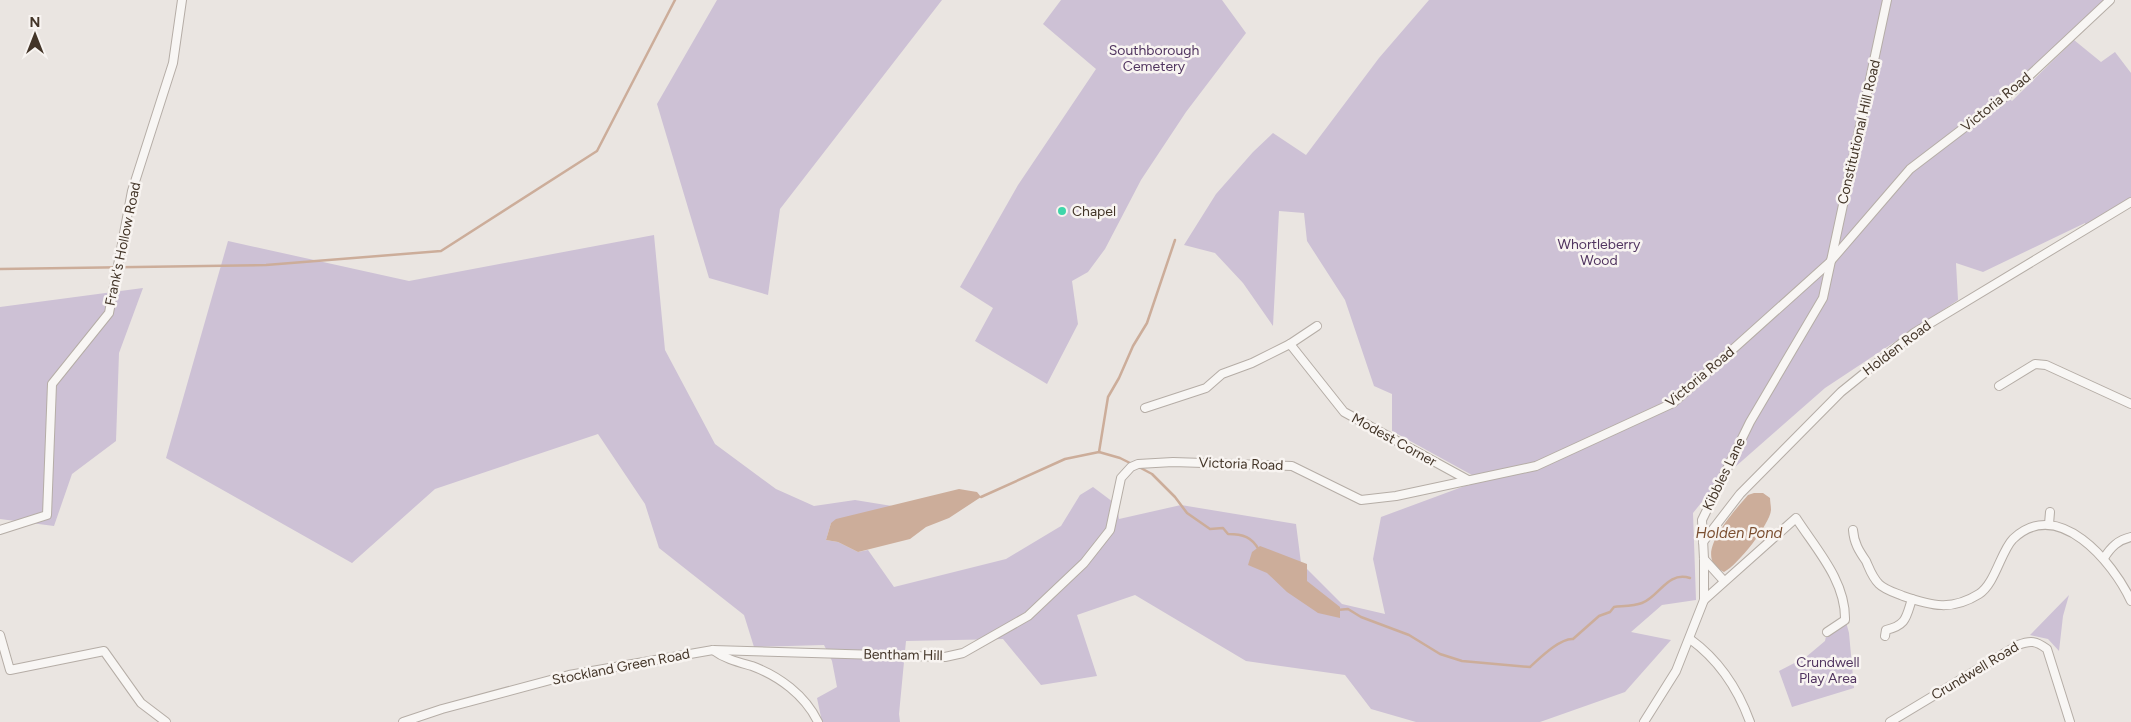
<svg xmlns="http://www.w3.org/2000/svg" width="2131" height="722" font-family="Figtree,sans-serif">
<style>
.green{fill:#cdc1d5}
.water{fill:#ccad9a}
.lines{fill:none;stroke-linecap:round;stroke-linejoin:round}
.stream{stroke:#ccad9a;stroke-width:2.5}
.street-casing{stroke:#b5ada6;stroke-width:10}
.street{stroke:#f8f6f4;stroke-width:8}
.poi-dot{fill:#3fd6aa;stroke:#f8f4f1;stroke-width:2}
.labels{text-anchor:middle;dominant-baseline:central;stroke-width:5;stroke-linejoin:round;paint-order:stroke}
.park-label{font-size:14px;fill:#513560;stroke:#f8f4f1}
.street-label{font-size:14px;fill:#433528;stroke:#f8f4f1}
.poi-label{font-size:14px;fill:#433528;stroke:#f8f4f1;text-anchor:start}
.water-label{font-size:15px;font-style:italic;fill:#7a4e30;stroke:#f8f4f1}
</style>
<rect width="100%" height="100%" fill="#eae5e1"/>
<!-- green -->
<g class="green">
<polygon points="717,0 942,0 780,209 768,295 709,278 657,104"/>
<polygon points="1061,0 1222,0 1246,33 1186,112 1141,180 1105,249 1088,272 1072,281 1078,324 1047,384 975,341 993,308 960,287 1018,185 1096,69 1043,24"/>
<polygon points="1429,0 2110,0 2005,95 2012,101 2074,40 2101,62 2115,52 2131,73 2131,202 2086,229 2085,223 1983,272 1956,263 1958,300 1825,388 1718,482 1693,513 1696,600 1662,605 1631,632 1671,640 1625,692 1540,722 1416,722 1371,709 1345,675 1246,661 1135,595 1077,615 1097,676 1041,685 1003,639 906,641 899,714 900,722 822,722 817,698 837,687 832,661 824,645 754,647 744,615 659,548 645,504 598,434 435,489 352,563 166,458 228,241 409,281 654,235 665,350 715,444 776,489 814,506 855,500 892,506 831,523 826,540 838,542 858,552 868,550 894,587 1006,559 1061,526 1080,495 1093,487 1117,505 1119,519 1181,505 1296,524 1301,563 1342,604 1385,614 1373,559 1381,517 1481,480 1392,431 1392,394 1374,386 1345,300 1307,241 1304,213 1279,211 1273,326 1243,283 1215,253 1184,245 1216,194 1253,152 1273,133 1306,155 1379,58"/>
<polygon points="143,288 119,353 116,441 72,474 54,526 0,519 0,307"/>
<polygon points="2069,595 2063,616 2059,651 2048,639 2030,635"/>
<polygon points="1846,622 1849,633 1854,688 1792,707 1779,671 1806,657 1825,641 1827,632"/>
</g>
<!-- water -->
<g class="water">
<polygon points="959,489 977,492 981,497 949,518 926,527 910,539 858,552 838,542 826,540 831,523 836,519"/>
<path d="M1754,493H1763L1770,498C1770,501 1771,506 1771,510C1770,524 1738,565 1724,572C1689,557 1735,511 1748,495Z"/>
<polygon points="1260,546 1307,564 1307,581 1340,607 1340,618 1318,613 1287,592 1267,573 1248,565 1252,552"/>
</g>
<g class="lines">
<!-- stream -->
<g class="stream">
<polyline points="0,269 266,265 441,251 597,151 675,0"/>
<polyline points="1099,452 1108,397 1119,378 1133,346 1147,323 1175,240"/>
<path d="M1137,466L1152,474L1175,497L1187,513L1210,529L1223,528L1228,534C1243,534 1252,537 1259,550"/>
<polyline points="981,497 1065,459 1099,452 1120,458 1132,464"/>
<path d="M1337,610L1348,609L1361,617L1409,635L1440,654L1462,661L1530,667C1540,658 1560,638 1573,639L1599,616L1610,612L1614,607C1623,606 1634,606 1642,603C1660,596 1667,571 1690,578"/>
</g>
<defs>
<g id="street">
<polyline points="1290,344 1344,412 1468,480"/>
<polyline points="1999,386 2035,364 2046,365 2131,404"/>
<polyline points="1145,408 1206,388 1222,374 1252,363 1290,344 1317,326"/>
<polyline points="2049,524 2050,512"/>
<polyline points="0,530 47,515 52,384 109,313 132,191 173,63 182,0"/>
<path d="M1853,530C1854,543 1859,551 1866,561C1870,570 1872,577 1879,584C1885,590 1896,593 1903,596C1932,606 1952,611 1979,594C1995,584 2001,551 2013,539C2058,496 2113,562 2131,601"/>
<polyline points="1703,542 1740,494 1841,392 1914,333 2131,202"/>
<path d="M2104,558C2111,547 2118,540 2131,537"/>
<polyline points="1704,559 1724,581"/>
<path d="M1704,600L1796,518C1816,549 1846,581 1845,620L1827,632"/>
<polyline points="0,635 10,670 104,651 141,703 166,722"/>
<path d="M1885,636L1886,630C1907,625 1906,617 1912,599"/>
<path d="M1690,639C1719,660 1738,689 1750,722"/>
<path d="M713,650C725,659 738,662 752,666C779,676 805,695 818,722"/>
<polyline points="403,722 442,709 569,675 713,650 945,657 963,653 1028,616 1084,563 1110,530 1121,478 1131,467 1138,464 1173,462 1292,466 1361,500 1396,496 1536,466 1673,403 1829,263 1910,169 2015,89 2110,0"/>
<polyline points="1644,722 1676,671 1704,600 1704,559 1702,520 1750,422 1823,298 1887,0"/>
<path d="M1890,722L2018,645C2031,640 2036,641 2047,649L2070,722"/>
</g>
</defs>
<!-- street casing -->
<use href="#street" class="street-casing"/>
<!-- street -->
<use href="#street" class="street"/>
</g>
<!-- markers -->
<circle class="poi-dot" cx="1062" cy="211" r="5"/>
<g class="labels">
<!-- park labels -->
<g class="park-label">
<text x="1154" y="50">Southborough<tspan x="1154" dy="16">Cemetery</tspan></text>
<text x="1599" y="244">Whortleberry<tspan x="1599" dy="16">Wood</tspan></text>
<text x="1828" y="662">Crundwell<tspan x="1828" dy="16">Play Area</tspan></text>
</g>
<!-- street labels -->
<g class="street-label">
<text transform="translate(1996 102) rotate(-39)">Victoria Road</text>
<text transform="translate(1859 132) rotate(-77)">Constitutional Hill Road</text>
<text transform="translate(123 244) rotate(-78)">Frank's Hollow Road</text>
<text transform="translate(1897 348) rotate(-37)">Holden Road</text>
<text transform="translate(1700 377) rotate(-40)">Victoria Road</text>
<text transform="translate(1394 440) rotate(29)">Modest Corner</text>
<text transform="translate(1241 464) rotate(2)">Victoria Road</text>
<text transform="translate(1724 474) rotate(-64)">Kibbles Lane</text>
<text transform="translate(903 655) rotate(1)">Bentham Hill</text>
<text transform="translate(621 667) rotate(-11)">Stockland Green Road</text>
<text transform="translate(1975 671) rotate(-31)">Crundwell Road</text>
</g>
<!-- poi labels -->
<g class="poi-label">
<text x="1072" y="211">Chapel</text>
</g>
<!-- water labels -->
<g class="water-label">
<text x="1739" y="533">Holden Pond</text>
</g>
</g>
<!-- north arrow -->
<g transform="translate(35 35)" stroke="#f8f4f1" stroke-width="4" paint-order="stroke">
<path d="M0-4L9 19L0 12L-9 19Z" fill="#433528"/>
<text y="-8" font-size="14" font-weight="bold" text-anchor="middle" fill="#433528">N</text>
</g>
</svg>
